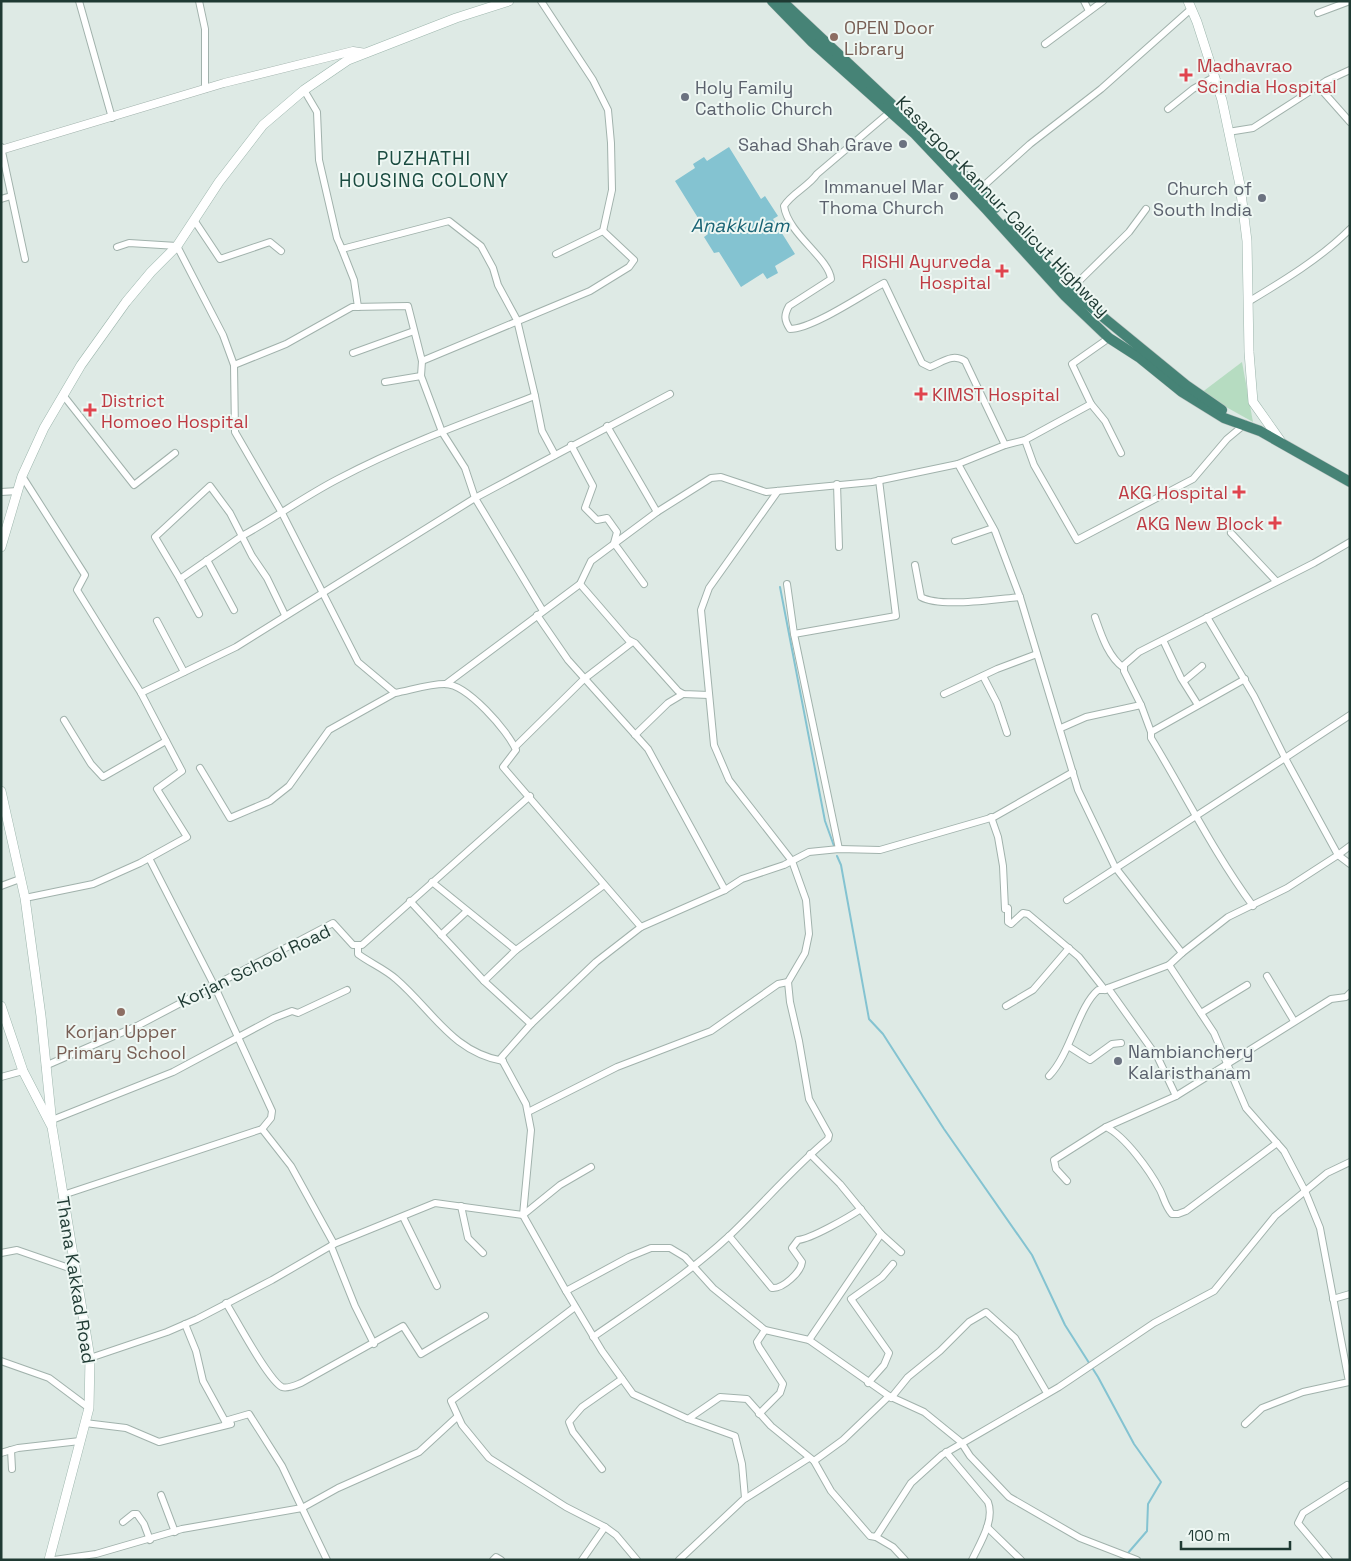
<svg xmlns="http://www.w3.org/2000/svg" width="1351" height="1561" font-family="'Space Grotesk',sans-serif">
<style>
.green{fill:#b6dcc1}
.water{fill:#84c3d1}
.lines{fill:none;stroke-linecap:round;stroke-linejoin:round}
.stream{stroke:#84c3d1;stroke-width:2}
.minor-casing{stroke:#a1b2ac;stroke-width:8}
.tertiary-casing{stroke:#a1b2ac;stroke-width:9}
.secondary-casing{stroke:#9db6ad;stroke-width:10}
.trunk-casing{stroke:#bcc4c2;stroke-width:11}
.minor{stroke:#fff;stroke-width:6}
.tertiary{stroke:#fff;stroke-width:8}
.secondary{stroke:#fff;stroke-width:9}
.trunk{stroke:#468376;stroke-width:10}
.education-dot{fill:#8d6e63;stroke:#eef7f3;stroke-width:2}
.health-dot{fill:#e0444e;stroke:#eef7f3;stroke-width:2}
.worship-dot{fill:#6b7280;stroke:#eef7f3;stroke-width:2}
.labels{text-anchor:middle;dominant-baseline:central;stroke-width:4;stroke-linejoin:round;paint-order:stroke}
.education-label{font-size:18px;fill:#785e54;stroke:#eef7f3;text-anchor:start}
.health-label{font-size:18px;fill:#be3a42;stroke:#eef7f3;text-anchor:start}
.worship-label{font-size:18px;fill:#5b616d;stroke:#eef7f3;text-anchor:end}
.street-label{font-size:18px;fill:#1f3a33;stroke:#eef7f3}
.neighbourhood-label{font-size:19px;letter-spacing:1px;fill:#1b4c41;stroke:#eef7f3}
.water-label{font-size:19px;font-style:italic;fill:#196475;stroke:#eef7f3}
</style>
<rect width="100%" height="100%" fill="#deeae5"/>
<!-- green -->
<polygon class="green" points="1242,362 1253,422 1201,393"/>
<!-- water -->
<polygon class="water" points="729,147 761,199 765,196 778,216 773,219 795,254 775,266 778,273 767,279 763,273 741,287 719,252 714,253 704,237 708,234 675,181 695,168 693,164 704,157 707,161"/>
<g class="lines">
<!-- stream -->
<g class="stream">
<polyline points="780,587 825,821 834,846"/>
<polyline points="837,856 841,865 869,1019 883,1034 944,1129 1032,1255 1065,1325 1098,1377 1134,1444 1161,1482 1148,1504 1147,1531 1128,1553"/>
</g>
<defs>
<g id="minor">
<polyline points="79,1 112,118"/>
<polyline points="199,1 205,29 205,89"/>
<polyline points="541,1 593,80 608,110 611,143 612,190 603,231"/>
<polyline points="1084,1 1089,11"/>
<polyline points="1318,13 1350,1"/>
<polyline points="1045,44 1103,1"/>
<polyline points="1319,87 1350,122"/>
<polyline points="1168,109 1193,89 1214,77"/>
<path d="M890,112L817,174C808,187 792,193 784,206C788,234 829,258 831,279L789,306C784,315 784,320 790,329C812,329 862,295 884,283L922,363L930,367C943,362 952,353 965,361L1005,445"/>
<polyline points="1228,132 1253,128 1326,81 1350,70"/>
<polyline points="1,147 25,259"/>
<polyline points="979,190 1030,144 1101,89 1191,9"/>
<polyline points="1,199 11,196"/>
<polyline points="194,220 220,259 270,242 281,251"/>
<path d="M117,247L129,243L177,246L223,335L234,365L235,432L282,513L358,662L395,693C411,690 429,684 445,684C467,684 508,731 516,750L503,767L641,927"/>
<polyline points="341,247 354,280 358,307"/>
<polyline points="556,254 603,231"/>
<polyline points="1070,290 1129,232 1146,209"/>
<path d="M1248,302C1283,281 1321,258 1350,229"/>
<polyline points="353,353 414,331"/>
<polyline points="422,361 590,291 629,267 634,260 603,231"/>
<polyline points="234,365 286,344 352,307 408,306 422,361 421,376 442,432 465,468 475,498 543,611"/>
<polyline points="385,382 421,376"/>
<polyline points="63,395 134,485 175,453"/>
<polyline points="535,396 542,431 555,455"/>
<polyline points="1091,404 1105,421 1121,453"/>
<polyline points="607,426 657,512"/>
<polyline points="1025,440 1034,465 1077,540 1193,479 1227,439 1245,424"/>
<polyline points="571,445 593,486 585,508 597,520 607,518 617,532 614,543 644,584"/>
<polyline points="958,464 995,531 1020,597 1078,790 1115,867 1182,953 1169,965 1214,1033 1246,1108 1284,1151 1305,1191 1320,1228 1349,1382 1303,1392 1262,1408 1245,1424"/>
<polyline points="22,476 85,575 77,590 141,693"/>
<polyline points="837,484 839,547"/>
<polyline points="1,492 18,491"/>
<polyline points="1231,533 1276,581"/>
<polyline points="955,541 993,528"/>
<polyline points="207,560 234,610"/>
<path d="M915,565L921,597C940,608 997,599 1020,597"/>
<polyline points="180,579 199,614"/>
<polyline points="787,584 794,634 839,849"/>
<path d="M285,615L267,578L252,556L230,513L210,486L155,537L180,579L239,538L242,536C275,518 305,496 338,479C400,446 469,421 535,396L517,320L498,285L493,268L481,246L449,221L342,249L337,238L319,160L317,112L304,90"/>
<polyline points="537,615 568,660 648,749 725,890"/>
<path d="M1095,617C1101,634 1108,657 1124,668"/>
<polyline points="157,621 184,672"/>
<polyline points="794,634 896,616 879,480"/>
<polyline points="629,640 635,643 678,691 683,694 709,695"/>
<polyline points="1163,640 1181,678 1198,705"/>
<polyline points="983,676 997,703 1007,733"/>
<polyline points="1184,681 1202,666"/>
<polyline points="446,684 580,584 591,561 657,512 711,478 721,477 766,492 872,482 958,464 1005,445 1025,440 1091,404 1072,364 1109,338"/>
<polyline points="944,694 997,669 1037,654"/>
<polyline points="1141,705 1151,732 1245,679"/>
<polyline points="64,720 91,764 103,777 166,741"/>
<polyline points="1061,728 1086,717 1141,705 1124,671 1124,665 1139,652 1314,563 1350,542"/>
<path d="M1151,732V738C1185,794 1214,853 1253,906"/>
<polyline points="635,735 668,703 683,694"/>
<polyline points="515,747 584,679 631,643 580,584"/>
<polyline points="200,768 230,818 270,801 289,786 329,730 395,693"/>
<polyline points="991,817 998,837 1003,866 1005,909 1008,908 1008,922 1011,924 1023,913 1028,914 1079,957 1105,990 1108,988 1158,1058 1176,1096"/>
<polyline points="1350,846 1338,855 1350,864"/>
<polyline points="432,882 516,950"/>
<polyline points="1,886 20,879"/>
<polyline points="25,898 93,884 140,863 187,837 157,789 182,771 141,693 236,647 475,498 670,394"/>
<polyline points="1067,900 1285,758 1254,696 1207,617"/>
<polyline points="410,901 484,981 531,1024"/>
<polyline points="441,935 467,911"/>
<path d="M358,948V954C370,963 385,969 396,979C432,1010 452,1052 503,1061"/>
<polyline points="1182,953 1228,917 1287,888 1338,855 1285,758 1350,715"/>
<polyline points="1267,976 1294,1021"/>
<polyline points="484,981 516,950 604,885"/>
<polyline points="1108,988 1169,965"/>
<polyline points="1006,1006 1033,990 1069,948"/>
<polyline points="1201,1013 1247,985"/>
<polyline points="1068,1046 1090,1060 1112,1044 1121,1043"/>
<polyline points="45,1066 137,1026 333,923 353,945 362,945 530,796"/>
<path d="M1049,1076C1071,1053 1078,1007 1098,990H1105"/>
<polyline points="1,1077 23,1071"/>
<polyline points="528,1112 617,1067 711,1031 778,984 788,982"/>
<polyline points="52,1120 173,1072 274,1018 292,1011 298,1013 347,990"/>
<polyline points="1106,1127 1176,1096 1331,999 1346,997 1350,993"/>
<polyline points="262,1129 291,1166 334,1244"/>
<path d="M1067,1181L1056,1169L1054,1160L1106,1127C1125,1136 1150,1171 1160,1190C1164,1198 1165,1206 1172,1214H1178L1186,1211L1277,1143"/>
<polyline points="63,1195 262,1129 271,1118 272,1111 214,985 149,858"/>
<polyline points="461,1206 468,1238 483,1253"/>
<polyline points="523,1215 531,1130 526,1104 501,1058 531,1024 596,962 641,927 725,890 742,879 784,865 809,852 839,849 880,850 994,817 1073,772"/>
<polyline points="523,1215 560,1185 591,1167"/>
<polyline points="403,1217 437,1286"/>
<polyline points="881,1234 901,1252"/>
<path d="M729,1236L772,1288C783,1289 801,1272 802,1262L792,1248L798,1240C811,1239 849,1217 861,1209"/>
<polyline points="331,1246 355,1306 374,1344"/>
<polyline points="1,1253 17,1250 75,1270"/>
<polyline points="566,1291 602,1351 633,1394 688,1419 720,1397 747,1399 771,1426 814,1461 831,1491 870,1536 876,1537 911,1483 942,1455 1059,1387 1154,1323 1214,1291 1275,1216 1327,1173 1350,1162"/>
<polyline points="1333,1299 1350,1294"/>
<path d="M226,1303C236,1319 268,1380 282,1387C288,1389 296,1385 301,1383L403,1326L421,1354L485,1316"/>
<polyline points="575,1307 451,1401 462,1425 489,1458 566,1507 605,1527 582,1560"/>
<polyline points="185,1324 196,1351 203,1381 225,1421 249,1414 282,1466 302,1508 338,1488 419,1452 457,1417"/>
<path d="M593,1337C639,1305 687,1275 728,1237C762,1205 792,1169 828,1139L829,1135L809,1099L799,1041L790,1002L788,982L805,953L809,934L806,900L792,861L729,780L714,745L701,610L709,588L778,491"/>
<polyline points="809,1340 881,1234 840,1184 810,1154"/>
<polyline points="90,1358 167,1332 197,1319 272,1280 334,1244 435,1203 523,1215 566,1291 629,1257 651,1248 670,1248 685,1257 713,1288 765,1330 809,1340 889,1396 924,1412 961,1442 970,1456 1009,1497 1080,1538 1137,1560"/>
<polyline points="1,1361 49,1378 89,1408"/>
<polyline points="868,1383 884,1365 889,1353 851,1299 882,1277 893,1264"/>
<polyline points="891,1398 908,1377 940,1351 969,1322 986,1312 1015,1338 1047,1393"/>
<polyline points="759,1414 780,1393 783,1384 759,1347 757,1342 765,1330"/>
<polyline points="688,1419 735,1436 742,1464 745,1498"/>
<polyline points="85,1423 126,1428 159,1442 231,1424 225,1421"/>
<polyline points="11,1450 12,1469"/>
<path d="M946,1452L988,1502C995,1520 980,1543 972,1560"/>
<polyline points="1,1453 18,1448 80,1441"/>
<polyline points="814,1461 843,1440 889,1396"/>
<polyline points="602,1469 573,1432 569,1422 582,1407 622,1379"/>
<polyline points="161,1495 175,1532"/>
<polyline points="123,1522 133,1514 137,1514 144,1524 150,1540"/>
<polyline points="605,1527 616,1535 637,1560"/>
<polyline points="987,1527 1021,1560"/>
<polyline points="876,1537 893,1547 905,1560"/>
<polyline points="54,1560 96,1554 182,1529 302,1508 327,1560"/>
<polyline points="493,1560 496,1557 501,1560"/>
<polyline points="679,1560 743,1500 809,1458"/>
<polyline points="1329,1560 1298,1523 1303,1513 1347,1485"/>
</g>
<polyline id="tertiary" points="1,150 224,83 353,51 366,53"/>
<g id="secondary">
<polyline points="1188,1 1197,22 1222,100 1240,185 1247,241 1249,352 1253,402 1282,443"/>
<polyline points="1,547 22,476 44,428 81,365 126,302 151,272 177,246 219,182 263,125 304,90 348,60 456,18 509,1"/>
<polyline points="1,791 25,898 41,1016 52,1124"/>
<polyline points="1,1006 23,1071 52,1127 90,1358 89,1408 49,1560"/>
</g>
<g id="trunk">
<polyline points="772,1 812,42 915,134 986,209 1065,296 1109,338 1140,358 1182,392 1224,418 1260,431 1350,482"/>
<polyline points="782,1 918,129"/>
<polyline points="957,168 995,208"/>
<polyline points="1008,223 1070,290 1186,385 1222,410"/>
</g>
</defs>
<!-- minor casing -->
<use href="#minor" class="minor-casing"/>
<!-- tertiary casing -->
<use href="#tertiary" class="tertiary-casing"/>
<!-- secondary casing -->
<use href="#secondary" class="secondary-casing"/>
<!-- trunk casing -->
<use href="#trunk" class="trunk-casing"/>
<!-- minor -->
<use href="#minor" class="minor"/>
<!-- tertiary -->
<use href="#tertiary" class="tertiary"/>
<!-- secondary -->
<use href="#secondary" class="secondary"/>
<!-- trunk -->
<use href="#trunk" class="trunk"/>
</g>
<!-- markers -->
<g class="education-dot">
<circle cx="834" cy="37" r="5"/>
<circle cx="121" cy="1012" r="5"/>
</g>
<g class="health-dot">
<path d="M1183.5 67.5h5v5h5v5h-5v5h-5v-5h-5v-5h5z"/>
<path d="M999.5 263.5h5v5h5v5h-5v5h-5v-5h-5v-5h5z"/>
<path d="M918.5 386.5h5v5h5v5h-5v5h-5v-5h-5v-5h5z"/>
<path d="M87.5 402.5h5v5h5v5h-5v5h-5v-5h-5v-5h5z"/>
<path d="M1236.5 484.5h5v5h5v5h-5v5h-5v-5h-5v-5h5z"/>
<path d="M1272.5 515.5h5v5h5v5h-5v5h-5v-5h-5v-5h5z"/>
</g>
<g class="worship-dot">
<circle cx="685" cy="97" r="5"/>
<circle cx="903" cy="144" r="5"/>
<circle cx="954" cy="196" r="5"/>
<circle cx="1262" cy="198" r="5"/>
<circle cx="1118" cy="1061" r="5"/>
</g>
<g class="labels">
<!-- education labels -->
<g class="education-label">
<text x="844" y="27">OPEN Door<tspan x="844" dy="21">Library</tspan></text>
<text x="121" y="1031" text-anchor="middle">Korjan Upper<tspan x="121" dy="21">Primary School</tspan></text>
</g>
<!-- health labels -->
<g class="health-label">
<text x="1197" y="65">Madhavrao<tspan x="1197" dy="21">Scindia Hospital</tspan></text>
<text x="991" y="261" text-anchor="end">RISHI Ayurveda<tspan x="991" dy="21">Hospital</tspan></text>
<text x="932" y="394">KIMST Hospital</text>
<text x="101" y="400">District<tspan x="101" dy="21">Homoeo Hospital</tspan></text>
<text x="1228" y="492" text-anchor="end">AKG Hospital</text>
<text x="1264" y="523" text-anchor="end">AKG New Block</text>
</g>
<!-- worship labels -->
<g class="worship-label">
<text x="695" y="87" text-anchor="start">Holy Family<tspan x="695" dy="21">Catholic Church</tspan></text>
<text x="893" y="144">Sahad Shah Grave</text>
<text x="944" y="186">Immanuel Mar<tspan x="944" dy="21">Thoma Church</tspan></text>
<text x="1252" y="188">Church of<tspan x="1252" dy="21">South India</tspan></text>
<text x="1128" y="1051" text-anchor="start">Nambianchery<tspan x="1128" dy="21">Kalaristhanam</tspan></text>
</g>
<!-- street labels -->
<g class="street-label">
<text transform="translate(1003 206) rotate(46)">Kasargod-Kannur-Calicut Highway</text>
<text transform="translate(254 966) rotate(-26)">Korjan School Road</text>
<text transform="translate(76 1280) rotate(81)">Thana Kakkad Road</text>
</g>
<!-- neighbourhood labels -->
<g class="neighbourhood-label">
<text x="424" y="158">PUZHATHI<tspan x="424" dy="22">HOUSING COLONY</tspan></text>
</g>
<!-- water labels -->
<g class="water-label">
<text x="740" y="225">Anakkulam</text>
</g>
</g>
<!-- border -->
<rect width="1351" height="1561" fill="none" stroke="#1f3a33" stroke-width="5"/>
<!-- scale -->
<path d="M1181 1541v8h109v-8" fill="none" stroke="#1f3a33" stroke-width="2.5"/>
<text x="1188" y="1541" font-size="15" fill="#1f3a33" stroke="#eef7f3" stroke-width="4" paint-order="stroke">100 m</text>
</svg>
